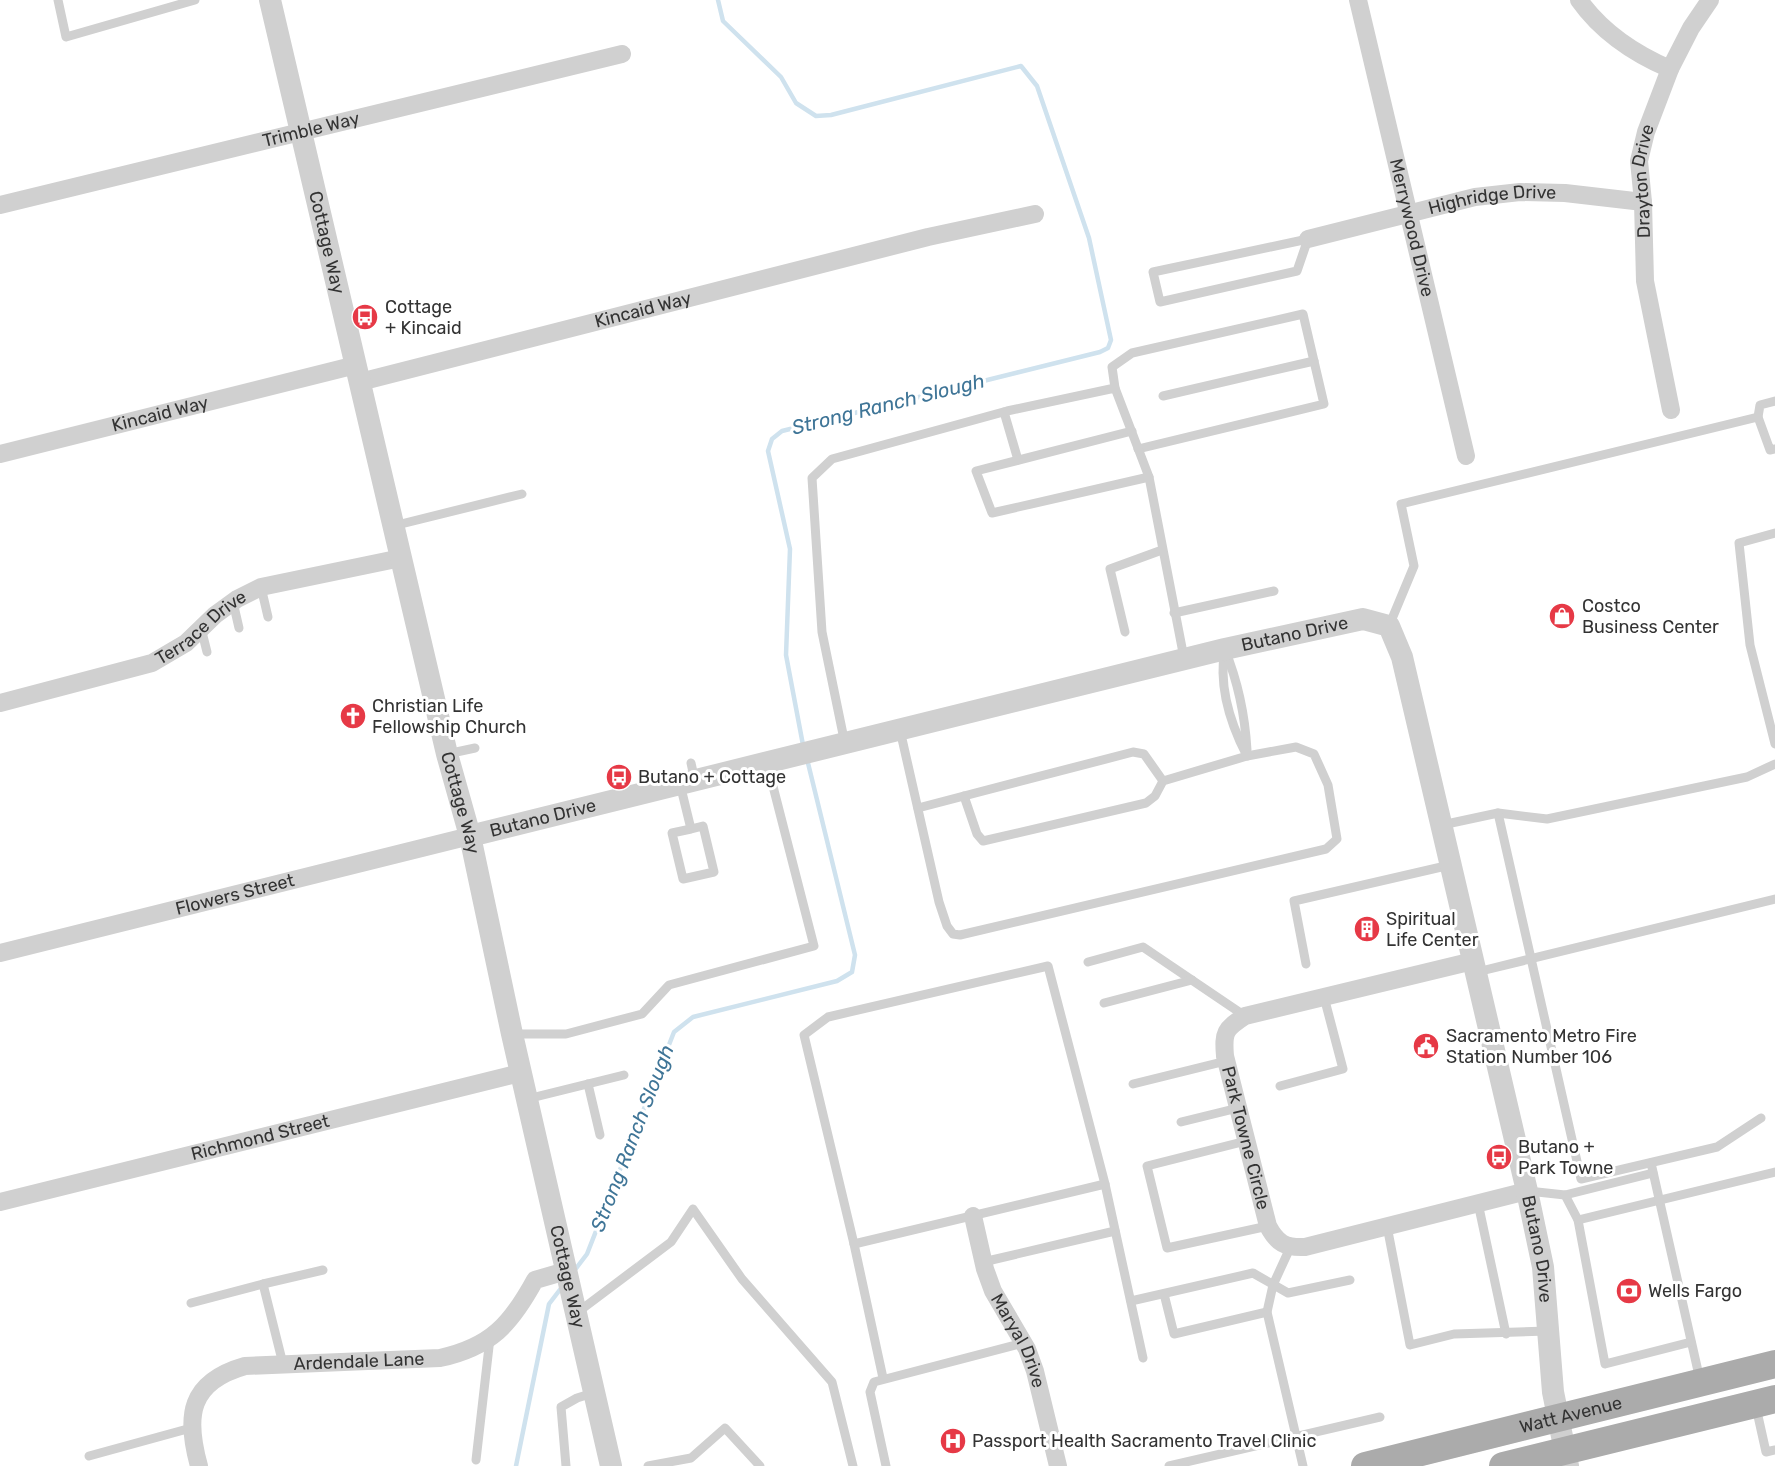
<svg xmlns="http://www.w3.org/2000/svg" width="1775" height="1466" font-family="Rubik,sans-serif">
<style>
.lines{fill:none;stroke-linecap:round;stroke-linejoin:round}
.stream{stroke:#cfe2ee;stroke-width:4.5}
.service{stroke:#d0d0d0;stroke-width:9}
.minor{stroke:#d0d0d0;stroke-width:18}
.tertiary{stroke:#d0d0d0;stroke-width:22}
.primary{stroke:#ababab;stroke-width:28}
.labels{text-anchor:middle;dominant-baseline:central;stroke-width:6;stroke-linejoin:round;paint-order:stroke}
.street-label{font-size:18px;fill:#333;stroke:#fff}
.poi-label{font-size:18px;fill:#333;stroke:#fff;text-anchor:start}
.water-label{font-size:20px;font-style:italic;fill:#3f7597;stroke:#fff}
</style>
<rect width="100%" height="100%" fill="#fff"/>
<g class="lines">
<!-- stream -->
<g class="stream">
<polyline points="718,0 723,21 781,77 796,103 816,116 831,115 1021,66 1037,86 1089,238 1111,340 1108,348 1100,352 782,431 772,439 768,451 790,549 786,655 803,745"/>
<polyline points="574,1271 587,1254 674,1032 693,1017 837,981 852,972 855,955 807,759"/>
<polyline points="516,1466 549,1304 562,1287"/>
</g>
<!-- service -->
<g class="service">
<polyline points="58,0 66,37 195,0"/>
<polygon points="1308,239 1297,271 1160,302 1153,272"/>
<polyline points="1115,388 1112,367 1132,353 1303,314 1324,404 1138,449"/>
<polyline points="1163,396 1314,361"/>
<polyline points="1004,412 1018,460"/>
<polyline points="1758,417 1770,450 1775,449"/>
<polyline points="1132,431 976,471 992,513 1149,477"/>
<polyline points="393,526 522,494"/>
<polyline points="1775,533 1739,543 1750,645 1775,744"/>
<polyline points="261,587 268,617"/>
<polyline points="233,602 239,628"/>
<polyline points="1174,613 1274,591"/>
<polyline points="1389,626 1414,566 1401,504 1758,417 1760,405 1775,401"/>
<polyline points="201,628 207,652"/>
<polyline points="1125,632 1110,569 1162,550"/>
<path d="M1225,649C1218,686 1230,723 1247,756"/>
<path d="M1225,650C1238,682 1245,716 1247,750"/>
<polyline points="900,730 939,902 947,926 953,934 960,935 1326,849 1337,839 1328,785 1314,754 1296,747 1247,756 1163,781 1155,796 1146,803 983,841 977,834 964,796"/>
<polyline points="845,744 822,632 812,478 832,459 1007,411 1115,388 1149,477 1184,658"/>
<polyline points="447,754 475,748"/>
<polyline points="691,763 695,781"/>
<polyline points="680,784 691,829 703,826 714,872 683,879 672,833 691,829"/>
<polyline points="918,808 1133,752 1144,754 1163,781"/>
<polyline points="1498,813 1547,819 1747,777 1775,764"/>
<polyline points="1442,825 1498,813 1581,1179 1717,1147 1761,1118"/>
<polyline points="1088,962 1143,947 1245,1016"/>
<polyline points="1306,964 1294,901 1450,865"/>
<polyline points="1477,972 1775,899"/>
<polyline points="1104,1003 1192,980"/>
<polyline points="514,1034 566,1034 642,1014 669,985 814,946 767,763"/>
<polyline points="588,1084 600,1135"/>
<polyline points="1133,1084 1226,1061"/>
<polyline points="1280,1086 1343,1069 1324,997"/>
<polyline points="527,1099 624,1075"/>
<polyline points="1181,1122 1238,1108"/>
<polyline points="1246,1141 1147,1166 1167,1248 1268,1226"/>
<polyline points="1651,1163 1700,1380"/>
<polyline points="1528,1191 1565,1195 1578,1220 1605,1364 1691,1342"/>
<polyline points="1565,1195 1653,1173"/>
<polyline points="1478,1203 1506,1334"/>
<polyline points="1578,1220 1775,1172"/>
<polyline points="1387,1226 1410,1345 1454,1334 1547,1331"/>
<polyline points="854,1244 804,1035 828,1017 1048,966 1105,1184 1143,1358"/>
<polyline points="1290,1248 1273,1285 1267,1312 1303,1466"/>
<polyline points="983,1262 1115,1231"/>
<polyline points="1164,1294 1174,1334 1267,1312"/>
<polyline points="1131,1301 1253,1273 1288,1293 1350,1280"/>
<polyline points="191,1303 263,1284"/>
<polyline points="578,1312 671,1242 693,1209 742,1279 832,1382 853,1466"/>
<polyline points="283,1364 263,1284 323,1270"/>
<polyline points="883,1378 854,1244 1105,1184"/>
<polyline points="1756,1407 1766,1452 1775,1450"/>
<polyline points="89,1456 191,1428"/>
<polyline points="476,1460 490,1338"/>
<polyline points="566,1466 561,1407 577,1398 593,1393"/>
<polyline points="648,1466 691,1458 725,1428 760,1466"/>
<polyline points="886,1466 870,1392 874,1382 1023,1343"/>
<polyline points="1169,1466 1380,1417"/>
</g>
<!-- minor -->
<g class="minor">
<path id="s1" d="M1358,0L1466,456"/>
<path d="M1579,0C1601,31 1635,54 1670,69"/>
<path id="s2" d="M0,205L622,54"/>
<path id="s3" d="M1308,239L1475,197L1520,192L1565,193L1643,202"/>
<path id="s4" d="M360,382L928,237L1035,214"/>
<path id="s5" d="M1671,410L1645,281L1643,202L1639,161L1646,132L1670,69L1691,28L1710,0"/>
<path id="s6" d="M0,454L356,365"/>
<path id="s7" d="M0,703L152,663L186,643L215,615L237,599L261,587L401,558"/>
<path id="s8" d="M0,953L470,836"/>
<path id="s9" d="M1473,961L1245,1016C1225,1029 1223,1032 1225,1056L1268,1226C1277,1243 1285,1248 1305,1247L1527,1191"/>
<path id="s10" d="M0,1202L520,1073"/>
<path id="s11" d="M973,1216L985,1269L993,1291L1027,1349L1035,1371L1058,1466"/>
<path id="s12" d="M199,1466C185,1416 189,1382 245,1366L440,1358C491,1347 511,1324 535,1280L566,1271"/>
</g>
<!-- tertiary -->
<g class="tertiary">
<path id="s13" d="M270,0L447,754L470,836L512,1034L611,1466"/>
<path id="s14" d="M470,836L1225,649L1363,619L1389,626L1402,657L1527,1191L1543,1267L1553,1392L1568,1466"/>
</g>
<!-- primary -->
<g class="primary">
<path id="s15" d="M1365,1466L1775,1364"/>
<polyline points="1503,1466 1775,1399"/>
</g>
</g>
<!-- icons -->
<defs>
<symbol id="bus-disc" viewBox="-11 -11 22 22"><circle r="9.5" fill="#e63946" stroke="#fff"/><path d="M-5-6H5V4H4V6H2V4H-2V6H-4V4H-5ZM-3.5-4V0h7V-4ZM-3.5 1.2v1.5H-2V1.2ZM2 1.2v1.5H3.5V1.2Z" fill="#fff"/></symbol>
<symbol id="shop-disc" viewBox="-11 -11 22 22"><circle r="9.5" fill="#e63946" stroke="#fff"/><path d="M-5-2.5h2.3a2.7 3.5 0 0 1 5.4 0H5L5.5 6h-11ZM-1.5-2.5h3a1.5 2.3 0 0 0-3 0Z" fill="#fff"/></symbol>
<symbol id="church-disc" viewBox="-11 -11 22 22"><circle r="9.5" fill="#e63946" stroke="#fff"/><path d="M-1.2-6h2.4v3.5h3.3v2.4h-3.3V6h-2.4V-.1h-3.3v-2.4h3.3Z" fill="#fff"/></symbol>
<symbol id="building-disc" viewBox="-11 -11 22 22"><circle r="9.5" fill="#e63946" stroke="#fff"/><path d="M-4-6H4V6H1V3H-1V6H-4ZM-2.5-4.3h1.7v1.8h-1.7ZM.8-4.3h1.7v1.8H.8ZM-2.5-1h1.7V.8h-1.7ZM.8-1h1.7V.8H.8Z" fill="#fff"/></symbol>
<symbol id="civic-disc" viewBox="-11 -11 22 22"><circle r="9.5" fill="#e63946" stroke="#fff"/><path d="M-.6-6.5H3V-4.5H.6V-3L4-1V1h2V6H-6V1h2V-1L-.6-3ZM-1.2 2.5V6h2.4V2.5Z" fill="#fff"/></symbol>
<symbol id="bank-disc" viewBox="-11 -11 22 22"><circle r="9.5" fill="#e63946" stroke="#fff"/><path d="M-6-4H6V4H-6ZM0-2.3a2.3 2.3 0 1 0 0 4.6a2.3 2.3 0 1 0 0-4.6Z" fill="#fff"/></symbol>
<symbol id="hospital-disc" viewBox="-11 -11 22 22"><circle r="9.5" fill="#e63946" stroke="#fff"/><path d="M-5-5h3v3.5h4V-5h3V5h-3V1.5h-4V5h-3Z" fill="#fff"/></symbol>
</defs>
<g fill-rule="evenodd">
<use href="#bus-disc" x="350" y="302" width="30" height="30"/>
<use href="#shop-disc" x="1547" y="601" width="30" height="30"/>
<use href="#church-disc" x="338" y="701" width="30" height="30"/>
<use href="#bus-disc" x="604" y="762" width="30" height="30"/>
<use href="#building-disc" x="1352" y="914" width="30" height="30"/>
<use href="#civic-disc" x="1411" y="1031" width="30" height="30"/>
<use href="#bus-disc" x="1484" y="1142" width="30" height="30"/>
<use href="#bank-disc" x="1614" y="1276" width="30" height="30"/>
<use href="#hospital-disc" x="938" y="1426" width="30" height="30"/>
</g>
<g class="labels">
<!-- street labels -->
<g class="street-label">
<text stroke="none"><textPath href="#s2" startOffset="320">Trimble Way</textPath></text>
<text stroke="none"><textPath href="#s5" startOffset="232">Drayton Drive</textPath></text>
<text stroke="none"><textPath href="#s3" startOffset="189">Highridge Drive</textPath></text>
<text stroke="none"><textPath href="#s1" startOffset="234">Merrywood Drive</textPath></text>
<text stroke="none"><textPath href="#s13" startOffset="249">Cottage Way</textPath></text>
<text stroke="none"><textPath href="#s4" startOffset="292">Kincaid Way</textPath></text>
<text stroke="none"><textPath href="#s6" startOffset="165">Kincaid Way</textPath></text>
<text stroke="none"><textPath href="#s7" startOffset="218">Terrace Drive</textPath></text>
<text stroke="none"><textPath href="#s14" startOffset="849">Butano Drive</textPath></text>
<text stroke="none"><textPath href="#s13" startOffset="825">Cottage Way</textPath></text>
<text stroke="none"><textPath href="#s14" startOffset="75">Butano Drive</textPath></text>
<text stroke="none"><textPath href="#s8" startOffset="242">Flowers Street</textPath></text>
<text stroke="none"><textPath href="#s10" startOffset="268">Richmond Street</textPath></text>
<text stroke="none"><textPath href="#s9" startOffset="368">Park Towne Circle</textPath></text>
<text stroke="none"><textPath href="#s14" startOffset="1587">Butano Drive</textPath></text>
<text stroke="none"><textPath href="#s13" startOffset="1311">Cottage Way</textPath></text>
<text stroke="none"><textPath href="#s11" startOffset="134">Maryal Drive</textPath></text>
<text stroke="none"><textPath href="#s12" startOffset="242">Ardendale Lane</textPath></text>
<text stroke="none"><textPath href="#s15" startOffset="212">Watt Avenue</textPath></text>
</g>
<!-- poi labels -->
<g class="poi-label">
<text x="385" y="307">Cottage<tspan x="385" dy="21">+ Kincaid</tspan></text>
<text x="1582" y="606">Costco<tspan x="1582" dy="21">Business Center</tspan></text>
<text x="372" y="706">Christian Life<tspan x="372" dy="21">Fellowship Church</tspan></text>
<text x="638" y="777">Butano + Cottage</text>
<text x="1386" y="919">Spiritual<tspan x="1386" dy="21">Life Center</tspan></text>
<text x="1446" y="1036">Sacramento Metro Fire<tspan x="1446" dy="21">Station Number 106</tspan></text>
<text x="1518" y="1147">Butano +<tspan x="1518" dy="21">Park Towne</tspan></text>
<text x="1648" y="1291">Wells Fargo</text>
<text x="972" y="1441">Passport Health Sacramento Travel Clinic</text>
</g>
<!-- water labels -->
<g class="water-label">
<text transform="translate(888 404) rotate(-14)">Strong Ranch Slough</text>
<text transform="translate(632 1138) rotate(-69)">Strong Ranch Slough</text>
</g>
</g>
</svg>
